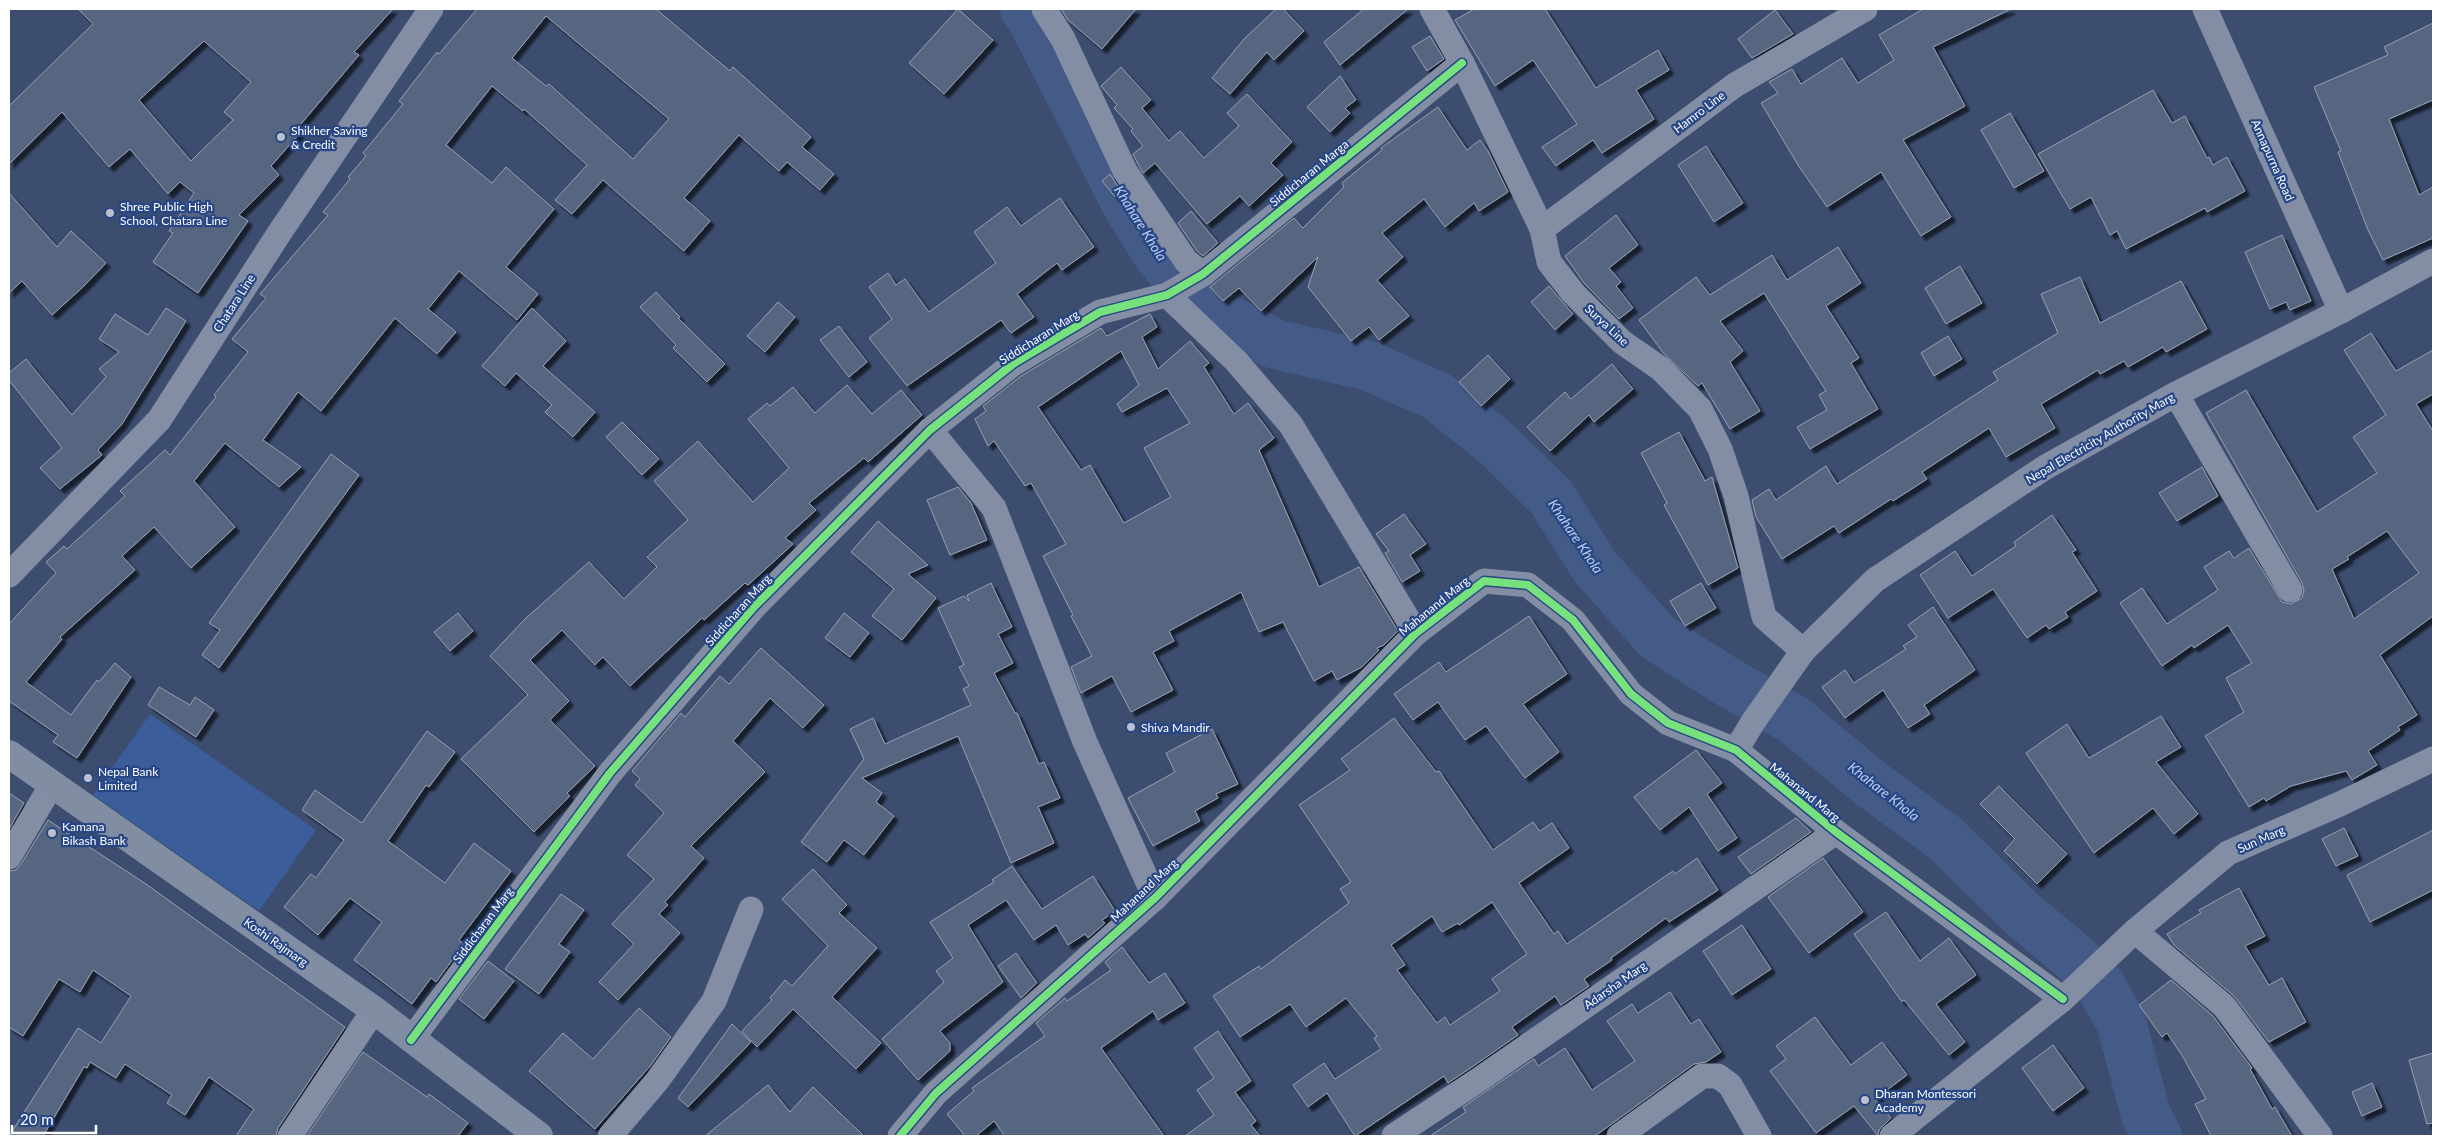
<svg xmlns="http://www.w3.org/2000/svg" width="2442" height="1145" font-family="Lato,sans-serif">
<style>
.green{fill:#3b5d9a}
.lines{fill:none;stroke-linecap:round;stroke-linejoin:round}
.river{stroke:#445a87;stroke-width:50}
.building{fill:#576580;stroke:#96a0b3;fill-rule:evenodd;filter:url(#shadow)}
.minor{stroke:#838ea5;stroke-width:25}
.primary{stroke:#818da3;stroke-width:28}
.cycleway-casing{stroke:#264685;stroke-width:11}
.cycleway{stroke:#77e17e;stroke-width:8}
.poi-dot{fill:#bbc1cd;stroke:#264685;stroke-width:2}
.labels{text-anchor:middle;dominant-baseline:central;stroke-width:4.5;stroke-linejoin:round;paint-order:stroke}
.street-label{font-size:12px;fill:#fff;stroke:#264685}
.poi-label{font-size:12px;fill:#fff;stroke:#264685;text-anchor:start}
.water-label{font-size:14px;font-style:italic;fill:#bcceef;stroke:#264685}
</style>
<defs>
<filter id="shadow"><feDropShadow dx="4.5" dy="4.5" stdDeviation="1" flood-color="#0009"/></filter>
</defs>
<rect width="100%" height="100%" fill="#3c4d6f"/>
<!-- green -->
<polygon class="green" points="150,714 316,830 259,911 93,795"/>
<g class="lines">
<!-- river -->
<polyline class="river" points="1025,9 1030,15 1128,206 1159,256 1202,306 1275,344 1369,366 1437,396 1497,444 1551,497 1595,567 1657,637 1726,681 1794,720 1871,784 1945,838 2021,913 2075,958 2100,985 2121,1022 2146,1115 2157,1136"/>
</g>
<!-- building -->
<g class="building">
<path d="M78,9H393L354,52L359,55L296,130L300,133L271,166L279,175L239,215L248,221L198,293L153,262L173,233L169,231L194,193L180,182L168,194L130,149L109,167L62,112L9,164V106L93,24ZM204,41L251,82L224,112L233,120L191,161L139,100Z"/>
<path d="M477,9H656L730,71L733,67L811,137L802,147L834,174L820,190L787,162L779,171L739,135L684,198L710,221L684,251L603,180L572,214L555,200L587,165L524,109L523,111L492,86L446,145L492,183L506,167L554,209L506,267L538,294L517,320L459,271L428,309L456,332L437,354L395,318L321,411L298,392L263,440L301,467L279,487L225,443L194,481L235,527L191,568L154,527L122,556L135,570L60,637L62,639L26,682L71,715L97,680L99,682L115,663L131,677L77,758L53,742L58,735L9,701V624L56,573L46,562L64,546L67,549L125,496L120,491L165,450L170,455L216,397L214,395L248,352L232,339L266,298L260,294L328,215L323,212L350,179L348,177L366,156L363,153L403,104L399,101L437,52L439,54ZM546,16L669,119L633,159L549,84L546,86L512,58Z"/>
<polygon points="958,9 993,40 944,94 909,63"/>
<polygon points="1061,9 1136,9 1102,49 1068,20"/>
<polygon points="1276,9 1283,9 1304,31 1274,60 1267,52 1230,94 1212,78 1244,39"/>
<polygon points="1364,9 1408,9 1340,65 1324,42"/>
<polygon points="1474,9 1545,9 1596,88 1658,50 1669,70 1636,90 1654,119 1602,153 1593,140 1556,166 1542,147 1577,124 1533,60 1495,86 1455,20"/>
<polygon points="1923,9 2011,9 1933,47 1965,106 1903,140 1951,217 1921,236 1881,172 1827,207 1798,165 1761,103 1778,93 1769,82 1792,69 1801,84 1842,58 1858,83 1894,60 1879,35"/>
<polygon points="1775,10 1793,34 1752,58 1738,39"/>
<polygon points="2433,23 2433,100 2389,119 2419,195 2433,187 2433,238 2383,260 2368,230 2338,152 2341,151 2314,87 2388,55 2384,47"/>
<polygon points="1430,36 1444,59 1427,71 1412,47"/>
<polygon points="1121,67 1151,100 1142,108 1169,141 1180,131 1204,158 1239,126 1227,113 1247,94 1292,142 1271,163 1283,175 1249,206 1240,196 1207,224 1155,163 1143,173 1138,164 1133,154 1143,146 1131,131 1133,129 1114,108 1117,105 1101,86"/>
<polygon points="1340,76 1356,100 1345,108 1350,113 1330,132 1307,107"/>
<polygon points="2153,90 2172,123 2185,116 2207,158 2209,157 2213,165 2227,157 2245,191 2207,212 2205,208 2126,249 2117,231 2110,235 2091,197 2070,209 2038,154"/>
<polygon points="1438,107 1467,150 1480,140 1488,151 1508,192 1479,211 1474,203 1445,227 1424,199 1382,233 1403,257 1377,280 1409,316 1379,340 1369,327 1351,341 1308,287 1318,257 1261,311 1239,288 1223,301 1210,287 1294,218 1303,228 1344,187 1342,183 1382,150 1381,148"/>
<polygon points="2010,113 2044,171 2014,188 1981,130"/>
<polygon points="1706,146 1743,203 1714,222 1678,165"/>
<polygon points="1110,174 1121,191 1115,197 1102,181"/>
<polygon points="9,193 57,247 71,231 106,263 84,286 52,315 22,281 9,293"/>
<polygon points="1060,198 1094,247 1062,270 1057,263 1017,294 1034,317 1011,333 1001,320 907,386 869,338 892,319 869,287 888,273 896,285 905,279 929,312 996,263 974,232 1007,207 1021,226"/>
<polygon points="1191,211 1218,243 1203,256 1197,251 1178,223"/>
<polygon points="1616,215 1638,245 1609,268 1621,282 1616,286 1633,308 1619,319 1584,283 1565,256"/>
<polygon points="2282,235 2311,301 2290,310 2286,302 2270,309 2245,252"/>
<polygon points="1838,247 1861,283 1826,306 1859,358 1851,363 1878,409 1810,449 1797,427 1827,410 1819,395 1826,391 1764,293 1720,321 1743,351 1730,362 1760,411 1730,429 1702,383 1698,386 1664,354 1639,320 1696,277 1710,295 1772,255 1787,280"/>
<polygon points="1960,266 1982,303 1946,324 1925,288"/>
<polygon points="2080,277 2100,323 2181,281 2207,329 2166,352 2163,347 2128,367 2124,361 2100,374 2098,370 2041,404 2055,428 2006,457 1989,428 1922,472 1927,479 1893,501 1891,499 1839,533 1834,526 1782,559 1756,517 1752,500 1769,489 1776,500 1826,466 1837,484 1998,380 1993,372 2058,333 2041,294"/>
<polygon points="1549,286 1573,314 1555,330 1531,302"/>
<polygon points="656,292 680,317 678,318 725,364 707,382 673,348 676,345 640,307"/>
<polygon points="778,302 795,317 765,352 747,336"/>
<polygon points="166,308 186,321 122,424 98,450 102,455 60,489 40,468 62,448 9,380 9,373 26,359 72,415 106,377 99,369 119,352 99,339 115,314 148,335"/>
<polygon points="532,308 566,341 543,366 595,412 573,437 545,412 552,405 516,373 505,386 482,366"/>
<path d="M1150,314L1157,327L1142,337L1158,369L1190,341L1209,363L1204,367L1234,414L1248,403L1274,438L1259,450L1319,587L1359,567L1398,631L1384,645L1377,648L1379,650L1362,667L1337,680L1332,671L1314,681L1283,622L1259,632L1241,592L1169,631L1174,641L1153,652L1173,690L1131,712L1112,676L1081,693L1071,667L1092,656L1071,616L1073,615L1043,556L1066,544L1031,483L1025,486L994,441L988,446L975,419L986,411L983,406L1021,376L1101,328L1107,336ZM1121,351L1139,385L1117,404L1122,412L1167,388L1190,423L1144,448L1171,497L1124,523L1090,465L1081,470L1038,407Z"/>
<polygon points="839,326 867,362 849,377 820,340"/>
<path d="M2371,333L2396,371L2433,350V394L2416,404L2433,431V616L2380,655L2417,715L2398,727L2400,730L2368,751L2377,765L2352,780L2346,771L2291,786L2266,801L2264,798L2249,807L2205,736L2244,712L2226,678L2252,663L2228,625L2194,648L2192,645L2162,666L2120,603L2142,588L2167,624L2218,590L2204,567L2229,551L2234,558L2249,548L2282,602L2291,604L2302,598L2304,590L2302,583L2206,413L2246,390L2317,512L2377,473L2353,437L2386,415L2344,350ZM2387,531L2419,573L2354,619L2332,569L2349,559L2347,557Z"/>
<polygon points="1948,336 1962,359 1934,376 1921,353"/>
<polygon points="1488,355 1510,379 1481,406 1459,382"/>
<polygon points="1612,364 1633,389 1594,422 1589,415 1550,451 1527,427 1565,392 1571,399"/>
<polygon points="847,385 872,414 901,390 922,415 868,462 864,458 809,503 816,510 785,538 793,544 748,585 745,583 704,620 702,618 630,686 603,657 595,665 562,630 530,660 569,701 550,720 595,766 567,793 570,796 534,832 461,759 528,695 490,656 525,619 589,562 624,599 657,567 647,557 688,520 654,481 698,441 753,502 789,468 748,419 767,403 770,406 793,387 815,413"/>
<polygon points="622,422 659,459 642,475 606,437"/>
<polygon points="1679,432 1705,481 1712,477 1738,568 1708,585 1664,505 1667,503 1641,453"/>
<polygon points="331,454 359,475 219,668 202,655 220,630 209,623"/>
<polygon points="2202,467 2218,496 2177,521 2159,493"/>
<polygon points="958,487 971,503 987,540 950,555 927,500"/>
<polygon points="1404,514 1426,544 1410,555 1420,571 1402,582 1385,553 1389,551 1376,534"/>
<polygon points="2052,515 2076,550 2072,552 2097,591 2065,612 2068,617 2049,629 2046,625 2027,638 1993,589 1948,618 1920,575 1955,551 1972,576 2016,546 2014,542"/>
<polygon points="878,521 928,565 908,574 936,598 902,640 872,616 894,589 851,552"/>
<polygon points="991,583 1012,627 998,634 1013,663 994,673 1015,713 1017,713 1039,764 1044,762 1060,798 1038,807 1054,843 1011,863 958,736 862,778 882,793 876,802 894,816 864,855 844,840 827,862 801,842 864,759 850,729 873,718 885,744 971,705 963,689 969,686 959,667 964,665 938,608 964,596 969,601 967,595"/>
<polygon points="1701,583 1716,608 1685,626 1670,601"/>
<polygon points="1933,607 1975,670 1924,705 1930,714 1908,728 1883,690 1845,718 1822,687 1845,670 1854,683 1906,649 1903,646 1917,637 1908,625"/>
<polygon points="458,613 473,631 450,651 434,632"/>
<polygon points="844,613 869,633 850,657 825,638"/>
<polygon points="1529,616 1567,674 1523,704 1559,752 1525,778 1486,726 1465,740 1438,702 1413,720 1394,694 1439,662 1446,672"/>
<polygon points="761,648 824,705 803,728 770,698 733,741 765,772 691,846 704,858 665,902 668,905 659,914 680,933 618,1000 599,982 634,944 612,924 654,879 627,855 664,813 635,785 640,779 632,771 681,713 685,717 720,676 729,684"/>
<polygon points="159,687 190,705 195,697 214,710 196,737 148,705"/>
<polygon points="2161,716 2181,747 2156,762 2198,814 2174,834 2153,808 2094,853 2026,753 2067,724 2089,758"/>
<path d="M1394,718L1436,772L1439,771L1493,850L1533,822L1540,831L1552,823L1569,848L1519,883L1554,934L1558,931L1567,944L1673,871L1675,874L1697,858L1718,890L1669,922L1666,918L1611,958L1612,960L1584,979L1589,986L1561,1005L1555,996L1512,1027L1518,1035L1472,1067L1448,1083L1444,1076L1355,1136L1327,1093L1308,1107L1293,1085L1324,1063L1335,1079L1381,1049L1374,1038L1377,1036L1346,998L1306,1027L1290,1004L1240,1037L1213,996L1259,966L1261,969L1349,903L1340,889L1351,882L1299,805L1350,770L1341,759ZM1492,902L1527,954L1492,979L1500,991L1450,1025L1445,1017L1437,1023L1397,970L1405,965L1391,945L1432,916L1442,932L1458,923L1459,925Z"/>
<polygon points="1212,729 1238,784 1216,794 1218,798 1195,811 1200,821 1153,846 1128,798 1175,772 1166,753"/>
<polygon points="427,731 455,752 429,787 426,785 388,841 445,883 474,843 511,871 459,940 464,944 436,982 431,978 412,1004 354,960 382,922 350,898 318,935 284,907 311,874 316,878 344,840 302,810 315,790 362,823"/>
<polygon points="1696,750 1722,783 1707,794 1737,838 1718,851 1689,807 1660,830 1634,797"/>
<polygon points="1999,786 2067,854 2037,884 2004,851 2015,839 1980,804"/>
<polygon points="9,793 24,803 9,829"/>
<polygon points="1796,818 1811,832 1751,874 1738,857"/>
<polygon points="48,820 146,884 345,1027 278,1128 276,1136 236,1136 254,1109 209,1077 185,1115 167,1103 172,1095 125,1064 116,1078 90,1062 87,1068 84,1067 43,1136 9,1136 78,1028 101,1043 131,996 93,970 80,992 59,979 23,1036 9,1027 9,871 16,870 21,864"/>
<polygon points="2344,828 2358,856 2336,866 2322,839"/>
<polygon points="2433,830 2433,890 2370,922 2347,875"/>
<polygon points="1823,858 1863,912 1809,953 1768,897"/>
<polygon points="1012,866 1042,909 1093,876 1115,911 1102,920 1105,923 1088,938 1085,934 1068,945 1056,925 1034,940 1006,900 968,925 1003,982 940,1031 950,1043 950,1051 918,1080 882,1039 944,982 936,971 953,958 930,922 994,882 992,880"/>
<polygon points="813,869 847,905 839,913 877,948 832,997 881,1043 856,1069 793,1009 757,1047 742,1031 772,1000 770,998 785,980 792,986 828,946 782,899"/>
<polygon points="2239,888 2265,936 2245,946 2269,985 2282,978 2306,1022 2269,1042 2235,997 2174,945 2167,934 2201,913 2199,910"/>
<polygon points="561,894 584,910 559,944 570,952 539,994 505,969"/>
<polygon points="1886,912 1920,961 1949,938 1976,975 1936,1004 1965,1042 1949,1055 1904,1000 1902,1002 1854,934"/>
<polygon points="1742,925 1771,969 1732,995 1703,951"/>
<polygon points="1122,947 1149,983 1165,973 1185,1003 1158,1020 1153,1011 1101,1048 1164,1136 1005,1136 994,1121 976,1136 965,1136 947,1114 974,1091 972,1088 1045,1036 1036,1023 1065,998 1067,1001 1111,970 1105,962"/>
<polygon points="1016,953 1037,983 1021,998 998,966"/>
<polygon points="488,961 514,981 484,1019 459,999"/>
<polygon points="2171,980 2213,1016 2252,1068 2250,1069 2272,1109 2275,1107 2292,1136 2211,1136 2195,1104 2206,1099 2183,1057 2167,1033 2162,1037 2139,1005"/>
<polygon points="1670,992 1691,1024 1699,1019 1721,1052 1706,1062 1694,1064 1595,1136 1430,1136 1466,1112 1463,1107 1534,1059 1538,1066 1565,1048 1592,1090 1635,1061 1607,1021 1632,1004 1638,1013"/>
<polygon points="639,1008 671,1037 651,1065 595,1129 529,1071 563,1033 593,1059"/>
<polygon points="1815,1017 1851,1065 1882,1042 1907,1075 1875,1099 1891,1118 1879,1130 1878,1136 1854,1106 1816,1133 1770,1071 1786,1059 1776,1046"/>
<polygon points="732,1024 751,1042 688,1107 678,1098"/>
<polygon points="1218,1031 1251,1081 1235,1092 1256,1121 1251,1125 1260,1136 1185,1136 1214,1115 1197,1090 1214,1078 1194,1048"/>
<polygon points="2053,1045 2084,1088 2053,1111 2022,1068"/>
<polygon points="363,1052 427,1097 429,1094 468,1123 458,1136 307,1136"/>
<polygon points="2433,1053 2433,1123 2427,1124 2409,1060"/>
<polygon points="2372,1083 2382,1107 2362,1116 2352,1092"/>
<polygon points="768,1085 790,1112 813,1087 864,1136 705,1136"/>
</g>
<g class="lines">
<!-- minor -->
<g class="minor">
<polyline points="1044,9 1063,39 1125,171 1186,261 1203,274"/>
<polyline points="1432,9 1462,63 1542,229 1549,262 1573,293 1622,342 1661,369 1700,409 1720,449 1736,496 1764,617 1803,651"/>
<polyline points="2205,9 2341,311"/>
<polyline points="1542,229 1735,85 1865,9"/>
<polyline points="1167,295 1236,361 1291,425 1416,633"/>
<polyline points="2176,394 2290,590"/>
<polyline points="930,430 994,508 1085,742 1155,898"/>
<polyline points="9,575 159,420 280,232 431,9"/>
<polyline points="1736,750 1753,722 1803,651 1875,580 2044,468 2176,394 2341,311 2433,261"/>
<polyline points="9,857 51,786"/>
<polyline points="2135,931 2224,1006 2320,1136"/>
<polyline points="411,1040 610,773 754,607 930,430 1013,364 1100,312 1167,295 1203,274 1462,63"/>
<polyline points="290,1136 374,1010"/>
<polyline points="610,1136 657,1081 714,1001 751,909"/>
<polyline points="900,1136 936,1093 1155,898 1416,633 1484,581 1528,585 1573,620 1631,694 1668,723 1736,750 1836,832 2063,999"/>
<polyline points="1394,1136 1480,1079 1836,832"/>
<polyline points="1619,1136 1702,1076 1718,1076 1730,1085 1759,1136"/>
<polyline points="1892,1136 2063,999 2135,931 2228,853 2342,803 2433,759"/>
</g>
<!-- primary -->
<polyline class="primary" points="9,754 374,1010 539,1136"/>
<defs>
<g id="cycleway">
<polyline points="411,1040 610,773 754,607 930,430 1013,364 1100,312 1167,295 1203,274 1462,63"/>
<polyline points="900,1136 936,1093 1155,898 1416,633 1484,581 1528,585 1573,620 1631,694 1668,723 1736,750 1836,832 2063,999"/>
</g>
</defs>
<!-- cycleway casing -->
<use href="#cycleway" class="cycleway-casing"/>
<!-- cycleway -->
<use href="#cycleway" class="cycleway"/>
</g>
<!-- markers -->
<g class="poi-dot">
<circle cx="281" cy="137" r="5"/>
<circle cx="110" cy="213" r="5"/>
<circle cx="1131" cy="727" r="5"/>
<circle cx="88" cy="778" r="5"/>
<circle cx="52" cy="833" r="5"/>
<circle cx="1865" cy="1100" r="5"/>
</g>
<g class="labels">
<!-- street labels -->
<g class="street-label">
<text transform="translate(1699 112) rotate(-37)">Hamro Line</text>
<text transform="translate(2273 160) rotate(66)">Annapurna Road</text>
<text transform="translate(1309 173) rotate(-39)">Siddicharan Marga</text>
<text transform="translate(234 303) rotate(-57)">Chatara Line</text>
<text transform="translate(1607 325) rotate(43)">Surya Line</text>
<text transform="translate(1039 337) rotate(-32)">Siddicharan Marg</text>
<text transform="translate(2100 438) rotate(-30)">Nepal Electricity Authority Marg</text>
<text transform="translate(1434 606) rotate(-39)">Mahanand Marg</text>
<text transform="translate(738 610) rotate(-48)">Siddicharan Marg</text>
<text transform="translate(1805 792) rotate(39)">Mahanand Marg</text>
<text transform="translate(2261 839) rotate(-24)">Sun Marg</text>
<text transform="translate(1144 890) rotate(-43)">Mahanand Marg</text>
<text transform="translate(483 925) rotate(-53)">Siddicharan Marg</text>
<text transform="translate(276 942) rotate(35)">Koshi Rajmarg</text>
<text transform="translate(1615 985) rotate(-35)">Adarsha Marg</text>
</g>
<!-- poi labels -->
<g class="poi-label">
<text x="291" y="130">Shikher Saving<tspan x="291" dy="14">&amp; Credit</tspan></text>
<text x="120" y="206">Shree Public High<tspan x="120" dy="14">School, Chatara Line</tspan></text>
<text x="1141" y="727">Shiva Mandir</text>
<text x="98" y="771">Nepal Bank<tspan x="98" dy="14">Limited</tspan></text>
<text x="62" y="826">Kamana<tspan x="62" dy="14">Bikash Bank</tspan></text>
<text x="1875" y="1093">Dharan Montessori<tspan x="1875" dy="14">Academy</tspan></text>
</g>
<!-- water labels -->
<g class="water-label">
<text transform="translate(1141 223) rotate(58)">Khahare Khola</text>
<text transform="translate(1576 536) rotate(56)">Khahare Khola</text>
<text transform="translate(1884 791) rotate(38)">Khahare Khola</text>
</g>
</g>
<!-- border -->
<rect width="2442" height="1145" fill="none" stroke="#ffffff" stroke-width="20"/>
<!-- scale -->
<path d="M12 1125v8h84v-8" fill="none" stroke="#ffffff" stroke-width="2.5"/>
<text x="20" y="1125" font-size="15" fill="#ffffff" stroke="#264685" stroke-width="4" paint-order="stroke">20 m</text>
</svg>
